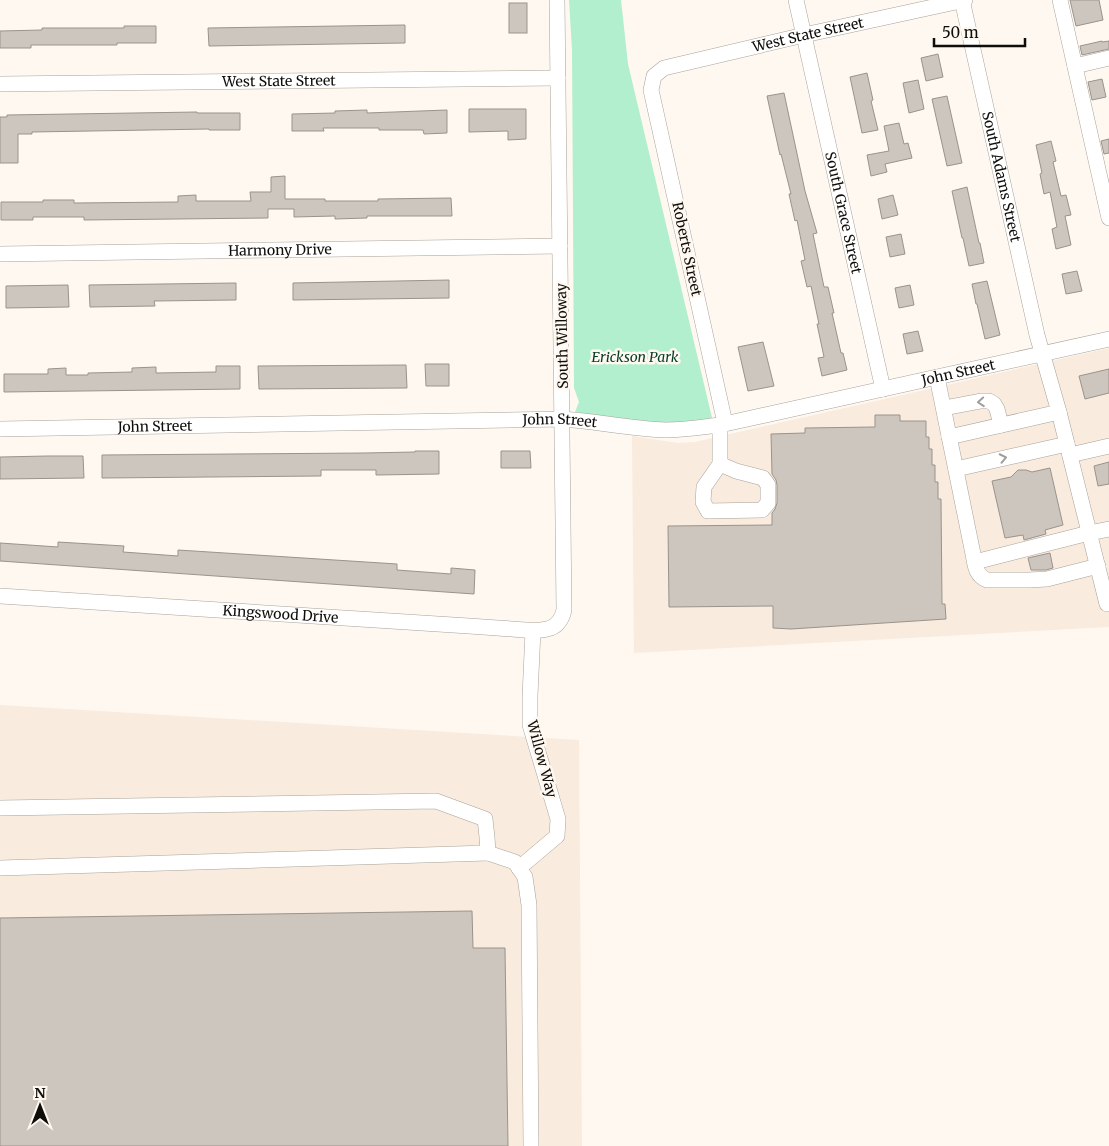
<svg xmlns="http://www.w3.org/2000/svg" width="1109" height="1146" font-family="Merriweather,serif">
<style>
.built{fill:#f9ebdd}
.green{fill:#b2efce}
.building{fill:#cdc6be;stroke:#9a938c}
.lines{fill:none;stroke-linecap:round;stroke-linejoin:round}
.minor-casing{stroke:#a9a29a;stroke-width:16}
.minor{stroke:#fff;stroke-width:15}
.oneway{stroke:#9f9e9d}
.labels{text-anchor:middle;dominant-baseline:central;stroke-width:5;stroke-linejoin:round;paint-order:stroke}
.street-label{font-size:14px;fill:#0f0d0a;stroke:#fef8f1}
.park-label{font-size:14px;font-style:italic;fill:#043d26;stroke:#fef8f1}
</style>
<rect width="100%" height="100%" fill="#fef8f1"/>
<!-- built -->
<g class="built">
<polygon points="1109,348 1109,627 634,653 632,436 678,443 695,442"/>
<polygon points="0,705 579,740 582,1146 0,1146"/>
</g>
<!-- green -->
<polygon class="green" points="569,0 621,0 628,64 713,422 662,426 575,412 579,402 574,388 572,50"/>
<!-- building -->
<g class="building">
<polygon points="1070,0 1099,0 1103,20 1076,26"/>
<rect x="509" y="3" width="18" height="30"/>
<polygon points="405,25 405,43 209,46 208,28"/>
<polygon points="124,26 156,26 156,43 117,43 117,45 31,45 31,48 0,48 0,31 42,30 42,28 124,28"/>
<polygon points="1102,41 1102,42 1109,41 1109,49 1082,55 1080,46"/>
<polygon points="938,54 943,77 926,81 921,58"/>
<polygon points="867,73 873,100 871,101 878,130 862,133 850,77"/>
<polygon points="1102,79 1106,97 1092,100 1088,82"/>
<polygon points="918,80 924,109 909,113 903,83"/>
<polygon points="784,93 805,191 817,233 813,234 824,287 828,287 834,313 832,313 841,353 843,353 847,370 822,376 818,358 824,357 817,324 819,324 811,286 807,287 801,261 805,260 797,220 795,221 789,194 791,194 781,154 780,155 767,96"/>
<polygon points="947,96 962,163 947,166 932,99"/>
<polygon points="469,109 526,109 526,139 508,140 508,131 469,132"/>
<polygon points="367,110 367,113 447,110 447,133 424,134 423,130 379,130 379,128 323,128 324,131 292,131 292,114 335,113 335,111"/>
<polygon points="197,112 197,113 240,113 240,130 209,130 209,129 32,132 32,134 18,134 18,163 0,163 0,117 7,117 7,115"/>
<polygon points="899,123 904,144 908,143 912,158 885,164 887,172 871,176 867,155 889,151 884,126"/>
<polygon points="1109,139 1109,153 1104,154 1101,141"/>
<polygon points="1051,141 1056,161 1053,162 1061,196 1066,195 1071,215 1065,216 1071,245 1056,249 1052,229 1057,227 1050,192 1044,194 1040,174 1042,173 1036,145"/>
<polygon points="285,176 285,199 325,199 325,201 378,201 378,199 451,198 452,216 367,216 367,218 335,219 335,216 294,217 294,209 268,209 268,218 84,220 84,217 33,217 33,220 1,220 1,202 43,202 43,200 74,200 74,203 178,202 178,196 196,195 196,201 251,201 250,192 271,192 271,177"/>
<polygon points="967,187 979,243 980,243 984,263 969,266 963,238 962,238 952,191"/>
<polygon points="893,195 898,215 882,219 878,199"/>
<polygon points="901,234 905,254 890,257 886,237"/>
<polygon points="1077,271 1082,291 1066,294 1062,274"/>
<polygon points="449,280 449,298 293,300 293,283"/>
<polygon points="987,281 1000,335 985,339 977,304 976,304 972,284"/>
<polygon points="236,283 236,300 154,301 155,306 90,307 89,285"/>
<polygon points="68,285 69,307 6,308 6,286"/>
<polygon points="910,285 914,305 899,308 895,288"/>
<polygon points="918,331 923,351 907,354 903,334"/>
<polygon points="763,342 774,386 748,391 738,347"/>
<polygon points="425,364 449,364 449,386 426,386"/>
<polygon points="406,365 407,388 259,389 258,366"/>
<polygon points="216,366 240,366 240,389 4,392 4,374 48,374 48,369 66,368 66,375 88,375 88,373 132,372 132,368 156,367 156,373 216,372"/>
<polygon points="1109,369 1109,393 1085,399 1079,376"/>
<polygon points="875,415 900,415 900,421 926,421 926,437 929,437 929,449 932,449 932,465 935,465 935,482 938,482 938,499 941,499 942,604 945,604 946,619 791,629 773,628 773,606 669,607 668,526 772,525 772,513 775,509 777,503 777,485 776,480 772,474 771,434 805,433 805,428 875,427"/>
<polygon points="415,451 439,451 439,474 376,475 376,470 321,470 321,476 102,478 102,455 364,453 415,452"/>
<polygon points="501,451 530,451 531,468 501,468"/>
<polygon points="47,456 83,456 84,478 0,479 0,457"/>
<polygon points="1109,462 1109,484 1098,486 1094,466"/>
<polygon points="1050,468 1063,525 1045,530 1046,534 1024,540 1023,535 1005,538 992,481 1011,477 1018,470 1026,470 1032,472"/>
<polygon points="58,542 124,546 123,552 178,556 178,550 397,564 397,570 451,574 451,568 475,570 474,594 0,561 0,543 58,547"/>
<polygon points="1050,553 1053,568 1046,570 1031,570 1028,558"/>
<polygon points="472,911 473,948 505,948 508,1146 0,1146 0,918"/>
</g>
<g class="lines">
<defs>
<g id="minor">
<path id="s1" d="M796,0L883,389"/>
<path id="s2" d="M962,0L1037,335L1059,412L1107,604"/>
<polyline points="1060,0 1109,218"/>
<polyline points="1075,66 1109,58"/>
<path id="s3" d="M0,84L558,78"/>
<path id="s4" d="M0,254L560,246"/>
<path d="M937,377L972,549C975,562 974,575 987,580H1029L1047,579L1098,566"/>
<polyline points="944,408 981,401 989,401 994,404 997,409 1001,425"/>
<path id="s5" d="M725,423L651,90L654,76L664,68L804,35L965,0"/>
<polyline points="720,425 720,464 704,487 703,502 708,511 762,510 768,503 768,485 763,478 736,471 720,464"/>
<path id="s6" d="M0,429L562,419C596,421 631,429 666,430C684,430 702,427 720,425L1109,339"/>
<polyline points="949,437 1059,412"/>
<polyline points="1070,455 1109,446"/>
<polyline points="956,469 1067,444"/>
<polyline points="975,562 1089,533 1109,529"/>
<path id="s7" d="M0,596L469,626C483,627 498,628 512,629C524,630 536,632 547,629C557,627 562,619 564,610L557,0"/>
<polyline points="0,808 436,801 485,819 487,837 488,853 0,868"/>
<polyline points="488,853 515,862 525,877 529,905 531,1146"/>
<polyline points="519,868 557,836 558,819 530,725 530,696 533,631"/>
</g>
</defs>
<!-- minor casing -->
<use href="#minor" class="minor-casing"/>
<!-- minor -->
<use href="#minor" class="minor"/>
</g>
<!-- one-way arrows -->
<defs><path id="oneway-chevron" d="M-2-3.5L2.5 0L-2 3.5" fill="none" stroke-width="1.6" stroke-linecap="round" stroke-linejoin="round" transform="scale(1.25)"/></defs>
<g class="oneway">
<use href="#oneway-chevron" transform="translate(981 402) rotate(176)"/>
<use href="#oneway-chevron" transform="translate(1003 458) rotate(-12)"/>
</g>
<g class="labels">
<!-- street labels -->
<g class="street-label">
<text stroke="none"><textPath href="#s5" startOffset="516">West State Street</textPath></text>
<text stroke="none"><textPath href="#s3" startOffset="279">West State Street</textPath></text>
<text stroke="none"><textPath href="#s2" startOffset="181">South Adams Street</textPath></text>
<text stroke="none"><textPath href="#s1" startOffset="218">South Grace Street</textPath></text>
<text transform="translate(687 249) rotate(78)">Roberts Street</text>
<text stroke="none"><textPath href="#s4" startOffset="280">Harmony Drive</textPath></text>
<text transform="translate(562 336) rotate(-91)">South Willoway</text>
<text stroke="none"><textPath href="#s6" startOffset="965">John Street</textPath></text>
<text stroke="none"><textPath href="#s6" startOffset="560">John Street</textPath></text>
<text stroke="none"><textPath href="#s6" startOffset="155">John Street</textPath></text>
<text stroke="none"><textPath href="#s7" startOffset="281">Kingswood Drive</textPath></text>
<text transform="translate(542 759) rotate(75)">Willow Way</text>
</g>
<!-- park labels -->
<g class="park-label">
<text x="635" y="357">Erickson Park</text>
</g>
</g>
<!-- north arrow -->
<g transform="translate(40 1106)" stroke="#fef8f1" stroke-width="4" paint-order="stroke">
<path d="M0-4L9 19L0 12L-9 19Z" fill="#0f0d0a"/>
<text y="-8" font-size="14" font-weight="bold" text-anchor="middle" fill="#0f0d0a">N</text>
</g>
<!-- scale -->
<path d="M934 38v8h91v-8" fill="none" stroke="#0f0d0a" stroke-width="2.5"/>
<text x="942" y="38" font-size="15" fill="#0f0d0a" stroke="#fef8f1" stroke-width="4" paint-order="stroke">50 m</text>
</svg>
